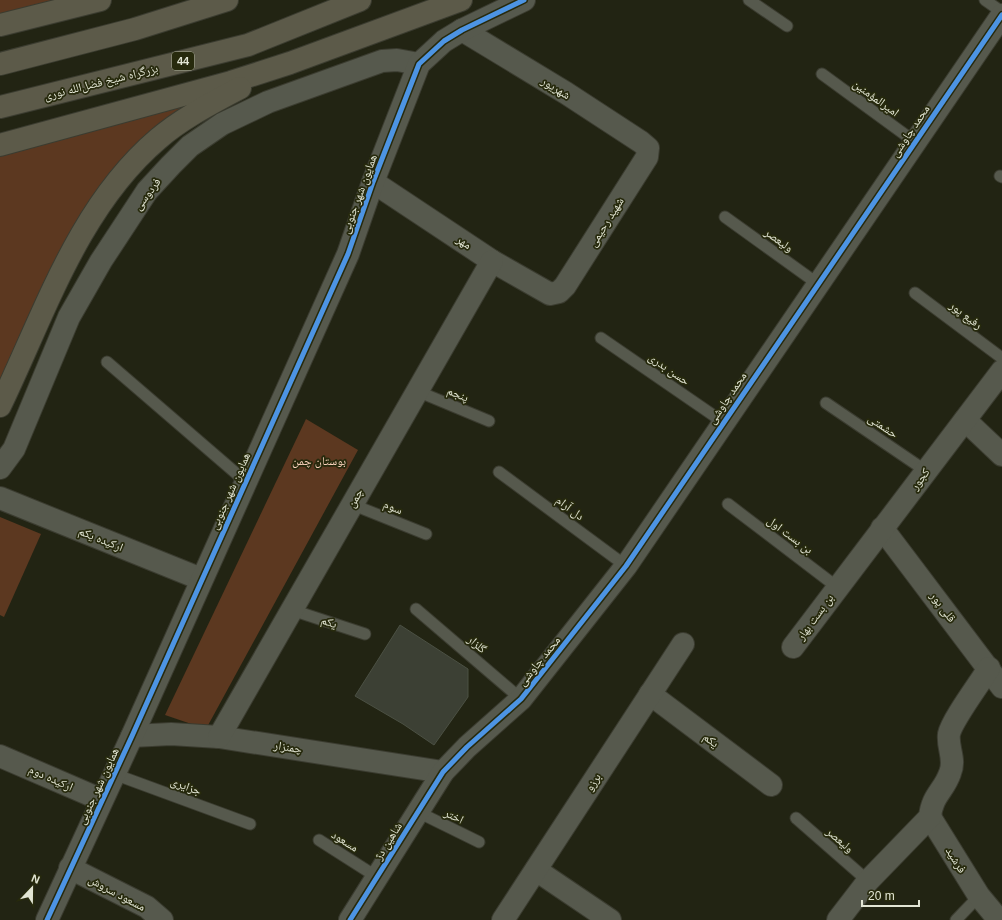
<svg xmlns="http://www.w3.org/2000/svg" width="1002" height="920" font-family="Arial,'Noto Naskh Arabic',sans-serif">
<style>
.green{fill:#5c3820}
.building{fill:#3c4034;stroke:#4b5043}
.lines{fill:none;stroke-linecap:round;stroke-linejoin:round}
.service-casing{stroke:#3b3c30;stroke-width:13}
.minor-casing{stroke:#3b3c30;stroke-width:24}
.tertiary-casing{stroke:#3b3c30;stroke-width:24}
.secondary-casing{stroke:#3b3c30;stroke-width:24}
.trunk-casing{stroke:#3b3c30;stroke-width:24}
.service{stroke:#56594d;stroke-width:11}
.minor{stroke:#56594d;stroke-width:22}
.tertiary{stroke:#56594d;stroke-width:22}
.secondary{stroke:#56594d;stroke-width:22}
.trunk{stroke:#5c5a49;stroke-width:22}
.cycleway-casing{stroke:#272a0d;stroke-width:8}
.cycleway{stroke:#4d94e3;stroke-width:5}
.labels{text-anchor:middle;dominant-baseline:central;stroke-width:3.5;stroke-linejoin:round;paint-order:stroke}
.shield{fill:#272a0d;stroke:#aaad98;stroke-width:1}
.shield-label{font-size:11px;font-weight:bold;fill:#e2e5d4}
.street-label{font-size:12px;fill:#e2e5d4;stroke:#272a0d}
.park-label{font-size:12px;fill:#fcd4be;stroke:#272a0d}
</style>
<rect width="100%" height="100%" fill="#222413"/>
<!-- green -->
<g class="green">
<polygon points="0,0 73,0 0,19"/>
<polygon points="235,85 156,131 0,387 0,152"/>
<polygon points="306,419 358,450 206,729 165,715"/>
<polygon points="0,517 41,534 4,617 0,615"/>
</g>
<!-- building -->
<polygon class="building" points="400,625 468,669 468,697 434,745 403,724 355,696"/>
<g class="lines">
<defs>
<g id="service">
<polyline points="749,0 787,26"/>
<polyline points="985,0 1002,12"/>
<polyline points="822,74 915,142"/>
<polyline points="1000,176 1002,177"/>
<polyline points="725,217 818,284"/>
<polyline points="915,293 1002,358"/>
<polyline points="601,338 723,422"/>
<polyline points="107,362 245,481"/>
<polyline points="417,391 489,421"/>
<polyline points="826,403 926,471"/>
<polyline points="499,472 626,566"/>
<polyline points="351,504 426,534"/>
<polyline points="728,504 837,587"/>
<polyline points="416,609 521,699"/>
<polyline points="292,610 365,634"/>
<polyline points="114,774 250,824"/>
<polyline points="418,812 479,842"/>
<polyline points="796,818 868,881"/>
<polyline points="319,840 377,877"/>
<polyline points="956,920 979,896"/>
</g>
<g id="minor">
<polyline points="373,182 492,261 550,294 559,292 565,286 647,157 648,148 641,142 566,93 462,30"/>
<polyline points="965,420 1002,455"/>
<polyline points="0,468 14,449 69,317 101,261 147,191 171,165 190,146 222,124 268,102 382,61 397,60 419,64"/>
<polyline points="0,498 201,579"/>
<polyline points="882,528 1002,687"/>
<polyline points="793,647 1002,371"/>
<polyline points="650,694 771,785"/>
<polyline points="132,736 171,734 219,737 443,772"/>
<polyline points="219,737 492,261"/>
<polyline points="0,756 102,800"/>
<polyline points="930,817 979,896 999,920"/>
<polyline points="536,870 610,920"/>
<polyline points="350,920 443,772 467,747 521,699 626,566 1002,15"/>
<polyline points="503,920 683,644"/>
<path d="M838,920L868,881L930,817C932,795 944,791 950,773C956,759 947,748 949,734C952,720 980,683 989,668"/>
</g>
<polyline id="tertiary" points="47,920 132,736 348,254 373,182 419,64 444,41 462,30 524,0"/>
<polyline id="secondary" points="70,868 147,907 162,920"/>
<g id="trunk">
<polyline points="0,25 100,0"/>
<polyline points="0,64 135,29 227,0"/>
<polyline points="0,107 248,45 360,0"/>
<polyline points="0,145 231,82 290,63 461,0"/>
<path d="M0,406C44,315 78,207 158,139C181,119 212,103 240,88"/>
</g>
</defs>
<!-- service casing -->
<use href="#service" class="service-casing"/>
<!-- minor casing -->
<use href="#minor" class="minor-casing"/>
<!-- tertiary casing -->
<use href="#tertiary" class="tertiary-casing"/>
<!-- secondary casing -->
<use href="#secondary" class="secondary-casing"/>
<!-- trunk casing -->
<use href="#trunk" class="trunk-casing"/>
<!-- service -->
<use href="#service" class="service"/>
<!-- minor -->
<use href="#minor" class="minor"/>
<!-- tertiary -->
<use href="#tertiary" class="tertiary"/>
<!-- secondary -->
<use href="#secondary" class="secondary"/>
<!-- trunk -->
<use href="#trunk" class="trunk"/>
<defs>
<g id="cycleway">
<polyline points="47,920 132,736 348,254 373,182 419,64 444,41 462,30 524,0"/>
<polyline points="350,920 443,772 467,747 521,699 626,566 1002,15"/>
</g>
</defs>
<!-- cycleway casing -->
<use href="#cycleway" class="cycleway-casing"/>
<!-- cycleway -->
<use href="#cycleway" class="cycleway"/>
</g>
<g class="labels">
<!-- shield labels -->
<rect class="shield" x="172" y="52" width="22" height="18" rx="3"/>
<g class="shield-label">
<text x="183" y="61">44</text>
</g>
<!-- street labels -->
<g class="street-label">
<text transform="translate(101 82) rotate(-14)">بزرگراه شیخ فضل‌الله نوری</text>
<text transform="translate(556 88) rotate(32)">شهریور</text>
<text transform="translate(876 98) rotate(36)">امیرالمؤمنین</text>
<text transform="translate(910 131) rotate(-56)">محمد چاوشی</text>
<text transform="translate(147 194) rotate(-53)">فردوسی</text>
<text transform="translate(359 194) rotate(-70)">همایون‌ شهر جنوبی</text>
<text transform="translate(606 222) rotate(-58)">شهید رحیمی</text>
<text transform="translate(779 240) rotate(36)">ولیعصر</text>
<text transform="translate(464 242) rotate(34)">مهر</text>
<text transform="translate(966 315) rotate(37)">رفیع‌ پور</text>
<text transform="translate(669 369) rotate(35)">حسن بدری</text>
<text transform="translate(458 394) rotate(22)">پنجم</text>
<text transform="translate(727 398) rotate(-56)">محمد چاوشی</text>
<text transform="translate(883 426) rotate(34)">حشمتی</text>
<text transform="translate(920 479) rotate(-53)">کجور</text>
<text transform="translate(230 491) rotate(-66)">همایون‌ شهر جنوبی</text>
<text transform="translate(355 498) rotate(-60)">چمن</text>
<text transform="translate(393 507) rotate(22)">سوم</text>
<text transform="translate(570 508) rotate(37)">دل‌ آرام</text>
<text transform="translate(790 535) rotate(37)">بن بست اول</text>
<text transform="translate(101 539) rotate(22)">ارکیده یکم</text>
<text transform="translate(943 607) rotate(53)">قلی پور</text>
<text transform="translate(815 617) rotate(-54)">بن بست بهار</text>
<text transform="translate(329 622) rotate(18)">یکم</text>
<text transform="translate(477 644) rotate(41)">گلزار</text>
<text transform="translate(539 661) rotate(-51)">محمد چاوشی</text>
<text transform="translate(711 740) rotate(37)">یکم</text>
<text transform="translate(288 747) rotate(9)">چمنزار</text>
<text transform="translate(51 778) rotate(24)">ارکیده دوم</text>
<text transform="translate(593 782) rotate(-57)">برزو</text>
<text transform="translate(98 786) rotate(-65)">همایون‌ شهر جنوبی</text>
<text transform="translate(186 786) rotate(20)">جزایری</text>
<text transform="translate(454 816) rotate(26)">اختر</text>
<text transform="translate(840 840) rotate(41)">ولیعصر</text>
<text transform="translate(345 841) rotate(32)">مسعود</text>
<text transform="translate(388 841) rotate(-58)">شاهین دژ</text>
<text transform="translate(956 860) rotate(58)">فرشید</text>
<text transform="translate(117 893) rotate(28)">مسعود سروش</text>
</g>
<!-- park labels -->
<g class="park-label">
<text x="319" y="461">بوستان چمن</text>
</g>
</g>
<!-- north arrow -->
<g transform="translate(32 888) rotate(22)" stroke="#272a0d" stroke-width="3" paint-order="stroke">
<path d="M0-3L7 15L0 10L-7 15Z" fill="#e2e5d4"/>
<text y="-6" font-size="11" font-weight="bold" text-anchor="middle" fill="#e2e5d4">N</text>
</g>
<!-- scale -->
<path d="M862 900v6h57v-6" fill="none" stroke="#e2e5d4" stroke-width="2"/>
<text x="868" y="900" font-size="12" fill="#e2e5d4" stroke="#272a0d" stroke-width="3" paint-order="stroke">20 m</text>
</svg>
